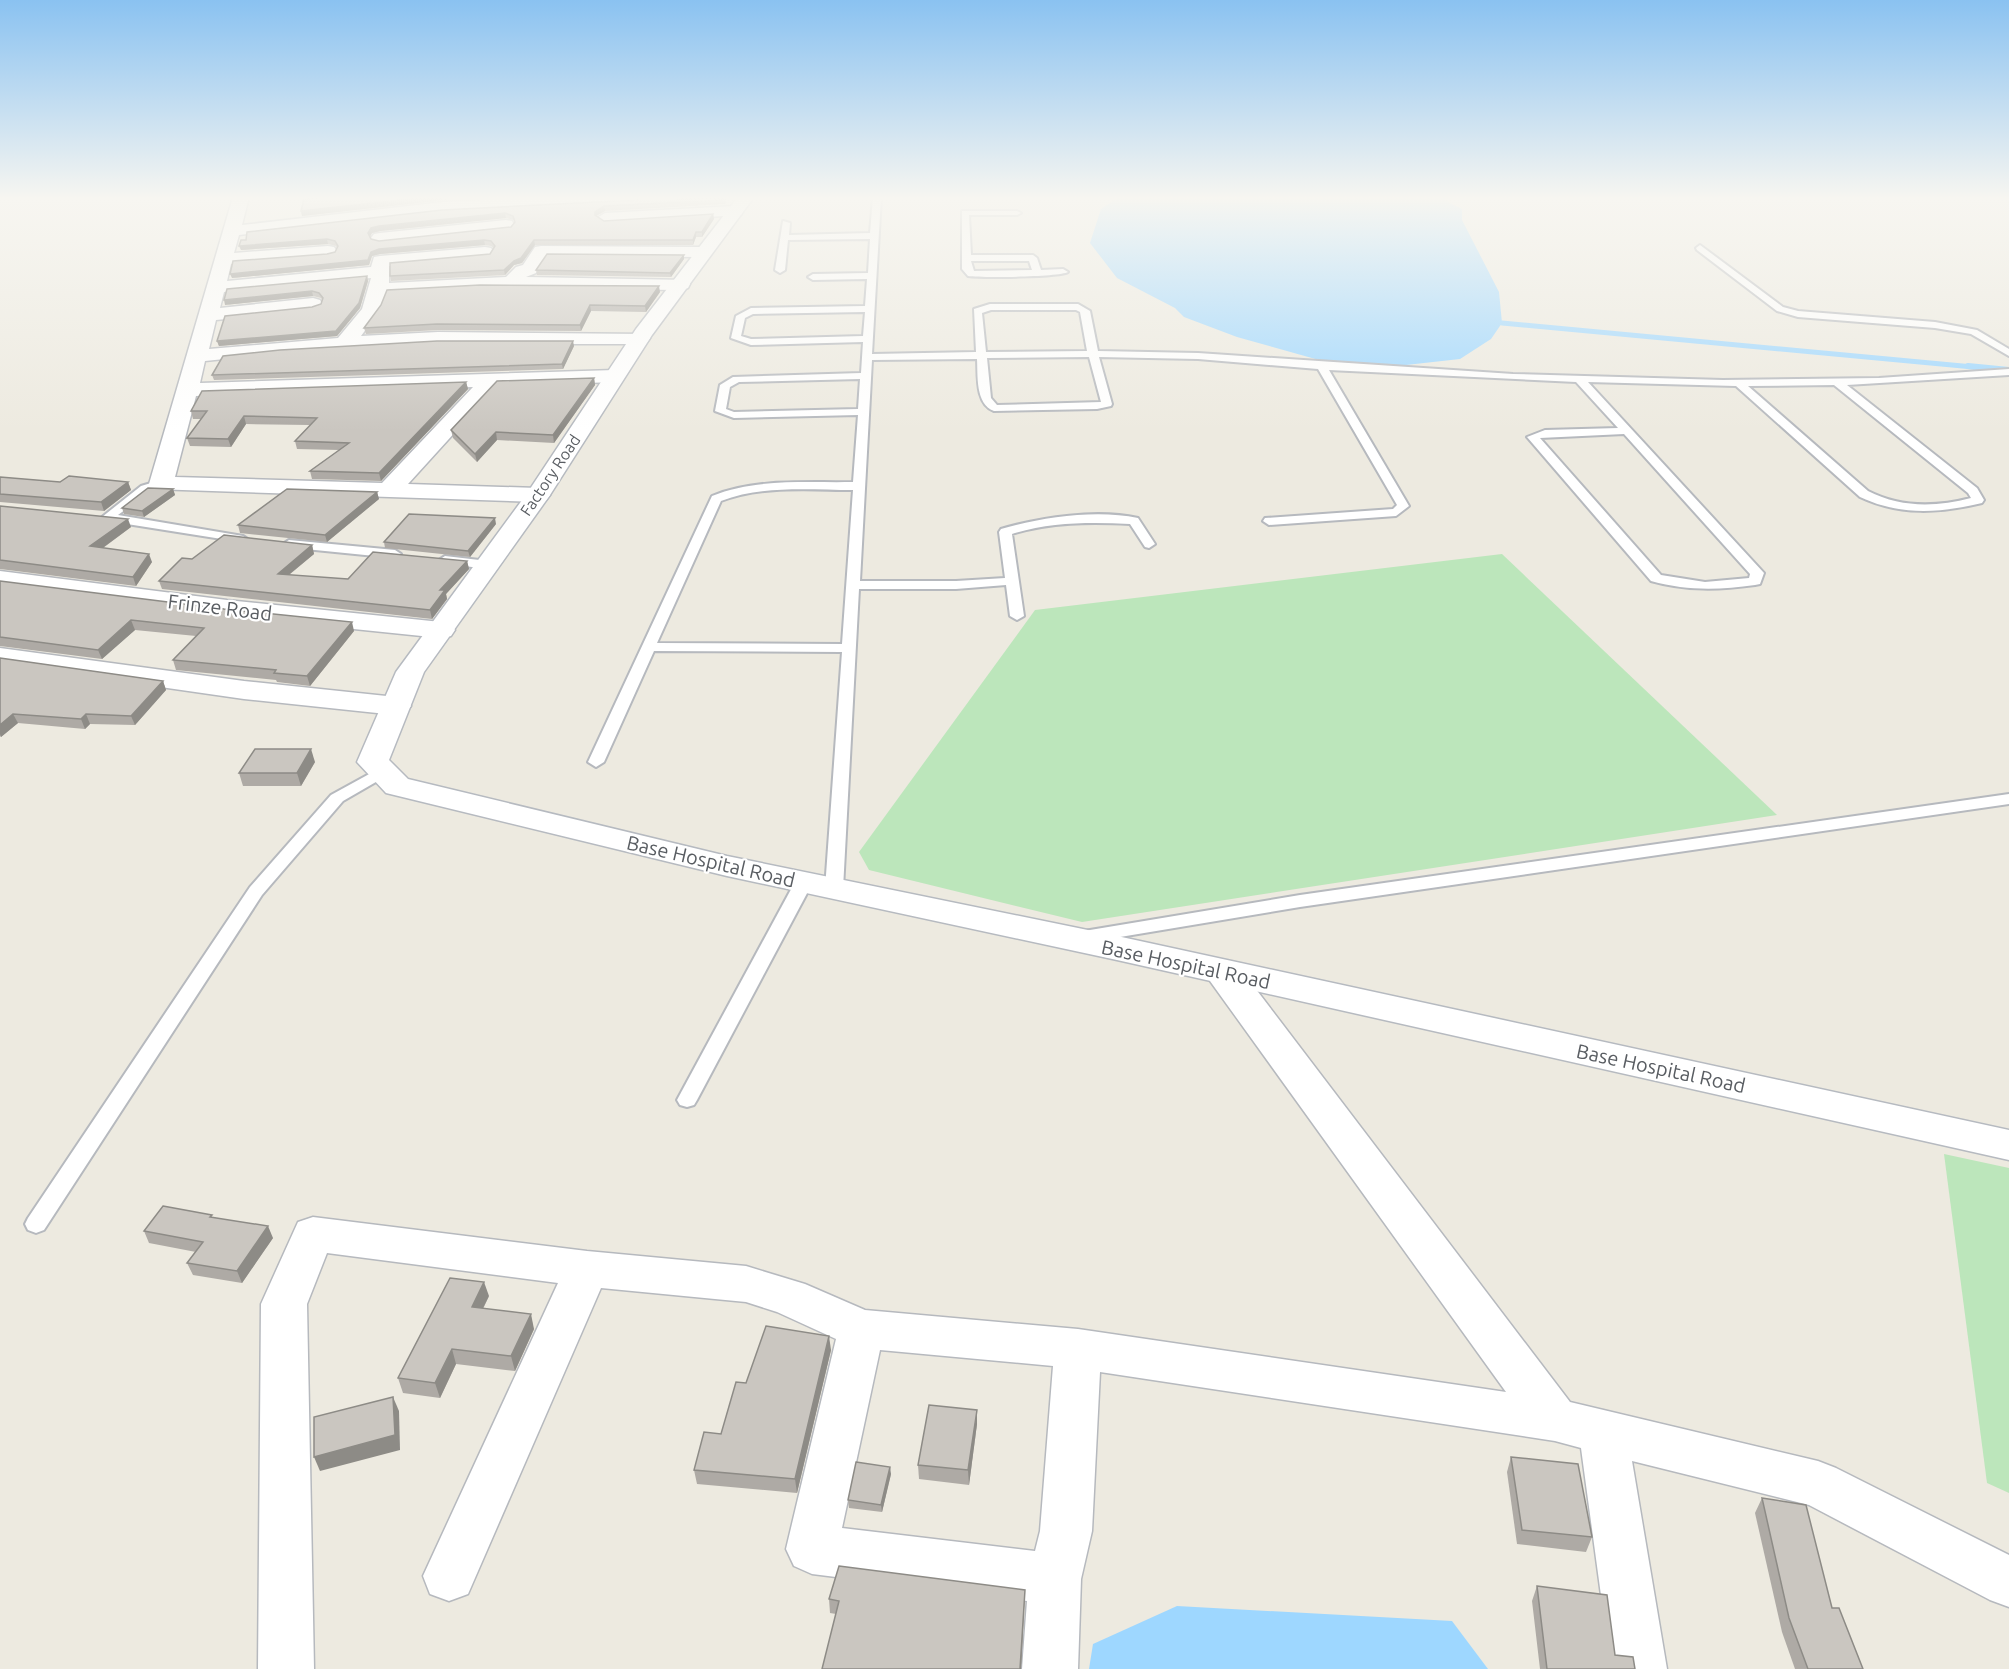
<svg xmlns="http://www.w3.org/2000/svg" width="2009" height="1669" font-family="Ubuntu,sans-serif">
<style>
.green{fill:#bce6bb}
.water{fill:#9ed7ff}
.lines{fill:none;stroke-linecap:round;stroke-linejoin:round}
.stream-far1{stroke:#9ed7ff;stroke-width:5}
.stream{stroke:#9ed7ff;stroke-width:6}
.lane-casing{stroke:#b6b9be;stroke-width:4}
.street-casing{stroke:#b6b9be;stroke-width:3}
.secondary-casing{stroke:#b6bac0;stroke-width:3}
.lane{fill:#fff;fill-rule:evenodd}
.street{fill:#fff;fill-rule:evenodd}
.secondary{fill:#fff;fill-rule:evenodd}
.wall{fill:#aeaaa5;fill-rule:evenodd}
.shaded-wall{fill:#8d8b86}
.building{fill:#cac6c0;stroke:#8d8b86;stroke-width:1.5;fill-rule:evenodd}
.labels{text-anchor:middle;dominant-baseline:central;stroke-width:4.5;stroke-linejoin:round;paint-order:stroke}
.far-street-label{font-size:16px;fill:#595d62;stroke:#fff}
.street-label{font-size:20px;fill:#595d62;stroke:#fff}
</style>
<rect width="100%" height="100%" fill="#edeae0"/>
<!-- green -->
<g class="green">
<polygon points="1502,554 1777,815 1082,922 869,870 859,852 1035,610"/>
<polygon points="1944,1154 2009,1168 2009,1493 1987,1483"/>
</g>
<!-- water -->
<g class="water">
<polygon points="1119,197 1449,197 1444,200 1462,209 1462,220 1499,292 1502,323 1491,339 1460,359 1397,366 1319,360 1237,337 1184,317 1175,308 1117,278 1090,243 1101,209"/>
<polygon points="1177,1606 1452,1621 1488,1669 1089,1669 1093,1644"/>
</g>
<g class="lines">
<!-- stream-far1 -->
<polyline class="stream-far1" points="1502,323 1984,368"/>
<!-- stream -->
<polyline class="stream" points="1968,366 2009,370"/>
<defs>
<g id="lane">
<path d="M873,197H881L872,354L976,352L974,309L990,304H1078L1090,311L1098,351L1198,353L1513,374L1723,380L1879,378L2009,369V375L1847,385L1977,488L1984,500L1982,503C1940,513 1900,516 1860,497L1736,386L1588,382L1764,573L1760,584L1755,585C1719,590 1687,591 1651,581L1527,437L1545,430L1618,428L1576,382L1329,370L1409,506L1396,516L1269,525L1263,521L1265,518L1393,509L1397,505L1318,369L1198,359L1099,357L1112,404L1111,406L1097,409L994,411C975,404 978,375 977,359L872,360L860,581H956L1005,578L999,532L1001,529C1041,517 1097,509 1138,518L1155,544L1149,548L1145,547L1130,524C1090,522 1050,522 1012,534L1024,616L1017,620L1010,616L1006,585L956,589H859L843,889L840,893H828L825,889L842,652L654,651L604,762L596,767L588,762L712,496C756,478 806,483 853,482L858,415L734,418L715,411L720,385L733,377L861,373L863,342L751,345L731,338L736,316L751,308L865,306L867,279L813,280L808,277L813,274L868,273L870,239L788,240L785,270L780,273L775,270L783,221L790,223L789,235L870,233ZM991,310H1076L1080,312L1087,351L986,352L982,313ZM865,312L863,336L751,339L741,336L745,318L753,314ZM1089,357L1101,402L997,405L991,398L987,358ZM860,379L858,409L734,412L726,409L730,387L739,382ZM1834,385L1968,493L1971,498C1936,507 1901,508 1868,491L1748,386ZM1624,434L1750,574L1749,578L1705,582L1661,575L1540,438ZM853,490L842,644L657,643L721,501C762,485 810,490 853,490Z"/>
<path d="M962,211H1017L1021,213L1017,215H969L971,255H1033L1037,258L1041,270L1063,269L1068,272C1060,277 981,278 968,276L962,269ZM971,261H1029L1032,270L974,271Z"/>
<polygon points="1700,245 1783,307 1798,311 1935,322 1977,330 2009,349 2009,356 1971,334 1935,328 1798,317 1777,311 1697,250 1696,248"/>
<polygon points="161,480 165,481 165,487 149,492 118,515 243,536 249,540 247,543 108,521 102,517 141,486"/>
<polygon points="289,540 395,550 401,554 395,558 285,547 283,544"/>
<polygon points="445,556 488,561 494,565 488,569 440,563 439,560"/>
<polygon points="382,767 388,769 390,772 388,775 343,801 262,895 44,1230 36,1233 28,1230 25,1224 28,1218 250,887 331,795"/>
<polygon points="2009,794 2009,804 1300,907 1084,943 1078,941 1075,937 1078,933 1084,931 1300,895"/>
<polygon points="804,877 810,878 813,882 697,1100 694,1105 687,1107 680,1105 677,1100 795,882 798,878"/>
</g>
<g id="street">
<path d="M233,197H249L242,225L443,202L543,197H645L637,202L443,212L239,235L234,253L328,246L334,247L337,251L334,255L328,256L231,264L227,281L371,267L374,257L380,256L485,247L491,248L494,252L491,256L389,266V283L506,277L516,267L523,265L535,247L541,246L702,247L708,248L711,252L708,256L702,257L547,256L536,273L526,277L688,280L690,284L688,288L681,290L481,288L387,294L381,309L361,336L438,332L647,334L650,338L647,342L640,344H438L281,353L205,361L200,383L615,370L622,372L625,376L622,380L615,382L497,386L408,484L538,488L546,490L550,495L546,500L538,502L153,489L149,484ZM371,278L362,309L338,338L209,349L216,320L313,310L320,308L322,304L320,300L313,298L220,308L224,292ZM473,387L382,483L175,477L196,396Z"/>
<polygon points="735,206 741,207 743,211 741,215 605,223 597,218 605,213"/>
<polygon points="506,220 512,221 514,225 512,229 380,243 374,242 371,238 374,234 380,233"/>
<polygon points="0,571 227,600 441,622 451,624 455,630 451,636 441,638 227,616 0,587"/>
<polygon points="0,648 244,681 396,697 406,700 411,706 406,712 396,715 244,699 0,664"/>
<path d="M1223,960L1236,963L1570,1402L1818,1461L1836,1468L2009,1555V1607L1990,1600L1809,1505L1632,1461L1667,1669H1611L1581,1448L1555,1441L1100,1372L1092,1531L1081,1579L1078,1669H1022L1027,1601L812,1574L794,1566L786,1549L836,1339L777,1312L746,1302L601,1288L468,1594L449,1601L430,1594L423,1576L558,1283L327,1253L307,1304L314,1669H258L261,1304L298,1222L313,1217L587,1251L746,1266L805,1284L865,1310L1078,1329L1506,1392L1210,981L1205,972L1210,963ZM880,1350L1053,1366L1040,1531L1035,1551L842,1528Z"/>
</g>
<polygon id="secondary" points="738,197 754,197 652,335 550,495 424,672 389,760 408,779 727,856 1117,936 2009,1130 2009,1160 1117,960 727,876 386,793 357,762 396,672 528,492 636,329"/>
</defs>
<!-- lane casing -->
<use href="#lane" class="lane-casing"/>
<!-- street casing -->
<use href="#street" class="street-casing"/>
<!-- secondary casing -->
<use href="#secondary" class="secondary-casing"/>
<!-- lane -->
<use href="#lane" class="lane"/>
<!-- street -->
<use href="#street" class="street"/>
<!-- secondary -->
<use href="#secondary" class="secondary"/>
</g>
<!-- wall -->
<g class="wall">
<polygon points="318,197 499,197 443,200 302,216 301,211"/>
<path d="M726,198V202L725,204L605,211L596,216L604,221L713,214L714,219L702,237H696L693,245H535L522,263L514,265L505,275L391,281L390,276L490,254L494,248L491,246L485,245L380,254L372,256L369,265L232,278L335,252L337,248L336,246L328,244L241,250L246,240L247,232L677,199ZM506,218L514,220L515,222L511,227L379,241L371,239L370,237L372,233L380,231Z"/>
<polygon points="684,255 684,259 671,277 537,275 536,270"/>
<polygon points="367,276 368,281 360,308 337,336 219,346 217,341 321,304 322,300 321,298 313,296 225,305"/>
<polygon points="660,292 646,312 591,311 581,331 438,330 366,334 364,328"/>
<polygon points="574,346 563,369 214,380 212,375"/>
<polygon points="594,378 595,385 554,443 497,440 477,462 453,438 451,430"/>
<polygon points="466,382 468,389 381,481 312,479 310,471 339,450 297,449 295,441 310,425 246,424 231,447 190,446 187,438 202,419 193,419 191,411"/>
<polygon points="0,477 60,482 128,482 131,490 104,511 0,502"/>
<polygon points="173,489 175,495 144,517 124,514 122,508"/>
<polygon points="377,492 379,499 327,542 240,533 238,525"/>
<polygon points="0,506 131,527 103,548 152,562 136,586 0,569"/>
<polygon points="496,524 470,557 385,548 384,542"/>
<polygon points="312,545 314,554 289,575 348,579 467,561 469,569 446,594 447,599 432,619 162,589 159,581 192,559"/>
<polygon points="0,581 354,631 310,686 277,682 276,680 176,670 173,660 196,636 135,630 102,659 0,646"/>
<polygon points="0,658 163,681 166,690 135,725 90,724 85,729 18,723 1,737 0,736"/>
<polygon points="315,762 301,786 243,786 239,773"/>
<polygon points="213,1217 273,1238 242,1283 193,1275 187,1263 196,1252 149,1243 144,1231"/>
<polygon points="489,1296 483,1309 534,1329 515,1371 456,1364 440,1398 403,1393 398,1378"/>
<polygon points="831,1350 797,1493 697,1484 694,1470 721,1434 746,1383"/>
<polygon points="977,1410 977,1424 969,1485 919,1479 918,1465"/>
<polygon points="1511,1457 1592,1537 1586,1552 1517,1544 1507,1472"/>
<polygon points="891,1474 882,1512 849,1508 848,1500"/>
<polygon points="1762,1498 1863,1669 1795,1669 1782,1632 1755,1513"/>
<polygon points="1537,1586 1615,1655 1635,1669 1540,1669 1532,1601"/>
<polygon points="1025,1590 1021,1669 822,1669 836,1614 830,1613 829,1599"/>
</g>
<!-- shaded-wall -->
<g class="shaded-wall">
<polygon points="428,197 442,197 443,200 302,216 301,211"/>
<polygon points="604,206 605,211 596,216 596,220 595,212"/>
<polygon points="505,213 506,218 380,231 372,233 369,238 368,233 371,228 379,226"/>
<polygon points="713,214 714,219 702,237 702,232"/>
<polygon points="696,232 696,237 693,245 693,240"/>
<polygon points="327,239 328,244 241,250 239,246"/>
<polygon points="484,240 485,245 380,254 372,256 369,265 232,278 230,274 371,252 379,249"/>
<polygon points="534,240 535,245 522,263 514,265 505,275 504,270"/>
<polygon points="684,255 684,259 671,277 670,273"/>
<polygon points="367,276 368,281 360,308 337,336 219,346 217,341 336,331"/>
<polygon points="659,286 660,292 646,312 645,306"/>
<polygon points="312,291 313,296 225,305 224,300"/>
<polygon points="590,305 591,311 581,331 580,325"/>
<polygon points="573,341 574,346 563,369 562,364"/>
<polygon points="594,378 595,385 554,443 553,435"/>
<polygon points="466,382 468,389 381,481 379,473"/>
<polygon points="244,416 246,424 231,447 228,439"/>
<polygon points="496,432 497,440 477,462 475,454"/>
<polygon points="128,482 131,490 104,511 101,502"/>
<polygon points="173,489 175,495 144,517 142,511"/>
<polygon points="377,492 379,499 327,542 325,535"/>
<polygon points="495,518 496,524 470,557 468,551"/>
<polygon points="128,519 131,527 93,555 90,546"/>
<polygon points="312,545 314,554 280,582 278,574"/>
<polygon points="149,554 152,562 136,586 133,577"/>
<polygon points="467,561 469,569 446,594 447,599 432,619 430,610 440,590"/>
<polygon points="131,620 135,630 102,659 98,650"/>
<polygon points="352,622 354,631 310,686 307,676"/>
<polygon points="163,681 166,690 135,725 131,716"/>
<polygon points="13,714 18,723 1,737 0,734 0,725"/>
<polygon points="86,714 90,724 85,729 81,719"/>
<polygon points="311,749 315,762 301,786 297,773"/>
<polygon points="268,1226 273,1238 242,1283 237,1271"/>
<polygon points="484,1282 489,1296 476,1322 472,1307"/>
<polygon points="531,1314 534,1329 515,1371 511,1356"/>
<polygon points="829,1336 831,1350 797,1493 795,1479"/>
<polygon points="452,1349 456,1364 440,1398 435,1383"/>
<polygon points="393,1397 399,1411 400,1450 320,1471 314,1457"/>
<polygon points="977,1410 977,1424 969,1485 968,1470"/>
<polygon points="890,1467 891,1474 882,1512 881,1505"/>
<polygon points="1025,1590 1021,1669 1020,1669"/>
</g>
<!-- building -->
<g class="building">
<polygon points="318,197 428,197 301,211 304,199 318,198"/>
<path d="M641,197H676L677,199L726,198L724,200L604,206L595,212V215L604,221L713,214L702,232H696L693,240H534L521,258L514,261L504,270L390,276V263L490,254L495,246L491,241L484,240L379,249L371,252L368,260L230,274L233,261L327,254L335,252L338,246L335,241L327,239L239,246L241,240H246L247,232L442,210L637,200ZM505,213L513,216L515,222L511,227L379,241L371,239L368,233L371,228L379,226Z"/>
<polygon points="547,254 684,255 670,273 536,270"/>
<polygon points="367,276 359,303 336,331 217,341 225,316 312,307 321,304 323,298 319,293 312,291 224,300 227,289"/>
<polygon points="480,285 659,286 645,306 590,305 580,325 437,324 364,328 381,305 387,290"/>
<polygon points="437,341 573,341 562,364 212,375 223,356 280,350"/>
<polygon points="594,378 553,435 496,432 475,454 451,430 497,381"/>
<polygon points="466,382 379,473 310,471 349,443 295,441 317,418 244,416 228,439 187,438 207,411 191,411 202,391"/>
<polygon points="69,476 128,482 101,502 0,494 0,477 60,482"/>
<polygon points="148,488 173,489 142,511 122,508"/>
<polygon points="287,489 377,492 325,535 238,525"/>
<polygon points="0,506 128,519 90,546 149,554 133,577 0,560"/>
<polygon points="409,514 495,518 468,551 384,542"/>
<polygon points="224,535 312,545 278,574 348,579 373,552 467,561 440,590 445,590 430,610 159,581 182,558 192,559"/>
<polygon points="0,581 224,609 352,622 307,676 274,673 276,670 173,660 204,628 131,620 98,650 0,637"/>
<polygon points="0,658 163,681 131,716 86,714 81,719 13,714 0,725"/>
<polygon points="255,749 311,749 297,773 239,773"/>
<polygon points="163,1206 212,1215 210,1217 268,1226 237,1271 187,1263 203,1242 144,1231"/>
<polygon points="450,1278 484,1282 472,1307 531,1314 511,1356 452,1349 435,1383 398,1378"/>
<polygon points="766,1326 829,1336 795,1479 694,1470 704,1432 721,1434 736,1382 746,1383"/>
<polygon points="393,1397 395,1435 314,1457 314,1417"/>
<polygon points="929,1405 977,1410 968,1470 918,1465"/>
<polygon points="1511,1457 1578,1464 1592,1537 1522,1530"/>
<polygon points="856,1462 890,1467 881,1505 848,1500"/>
<polygon points="1762,1498 1806,1505 1832,1608 1839,1608 1863,1669 1808,1669 1789,1618"/>
<polygon points="839,1566 1025,1590 1020,1669 822,1669 839,1601 829,1599"/>
<polygon points="1537,1586 1607,1595 1615,1655 1633,1657 1635,1669 1547,1669"/>
</g>
<!-- sky -->
<linearGradient id="sky" x2="0" y2="1"><stop stop-color="#8ac2f1"/><stop offset="0.46" stop-color="#f7f6f1"/><stop offset="1" stop-color="#f7f6f1" stop-opacity="0"/></linearGradient>
<rect width="2009" height="431" fill="url(#sky)"/>
<g class="labels">
<!-- far-street labels -->
<g class="far-street-label">
<text transform="translate(550 475) rotate(-56)">Factory Road</text>
</g>
<!-- street labels -->
<g class="street-label">
<text transform="translate(220 607) rotate(7)">Frinze Road</text>
<text transform="translate(711 861) rotate(13)">Base Hospital Road</text>
<text transform="translate(1186 964) rotate(12)">Base Hospital Road</text>
<text transform="translate(1661 1068) rotate(12)">Base Hospital Road</text>
</g>
</g>
</svg>
